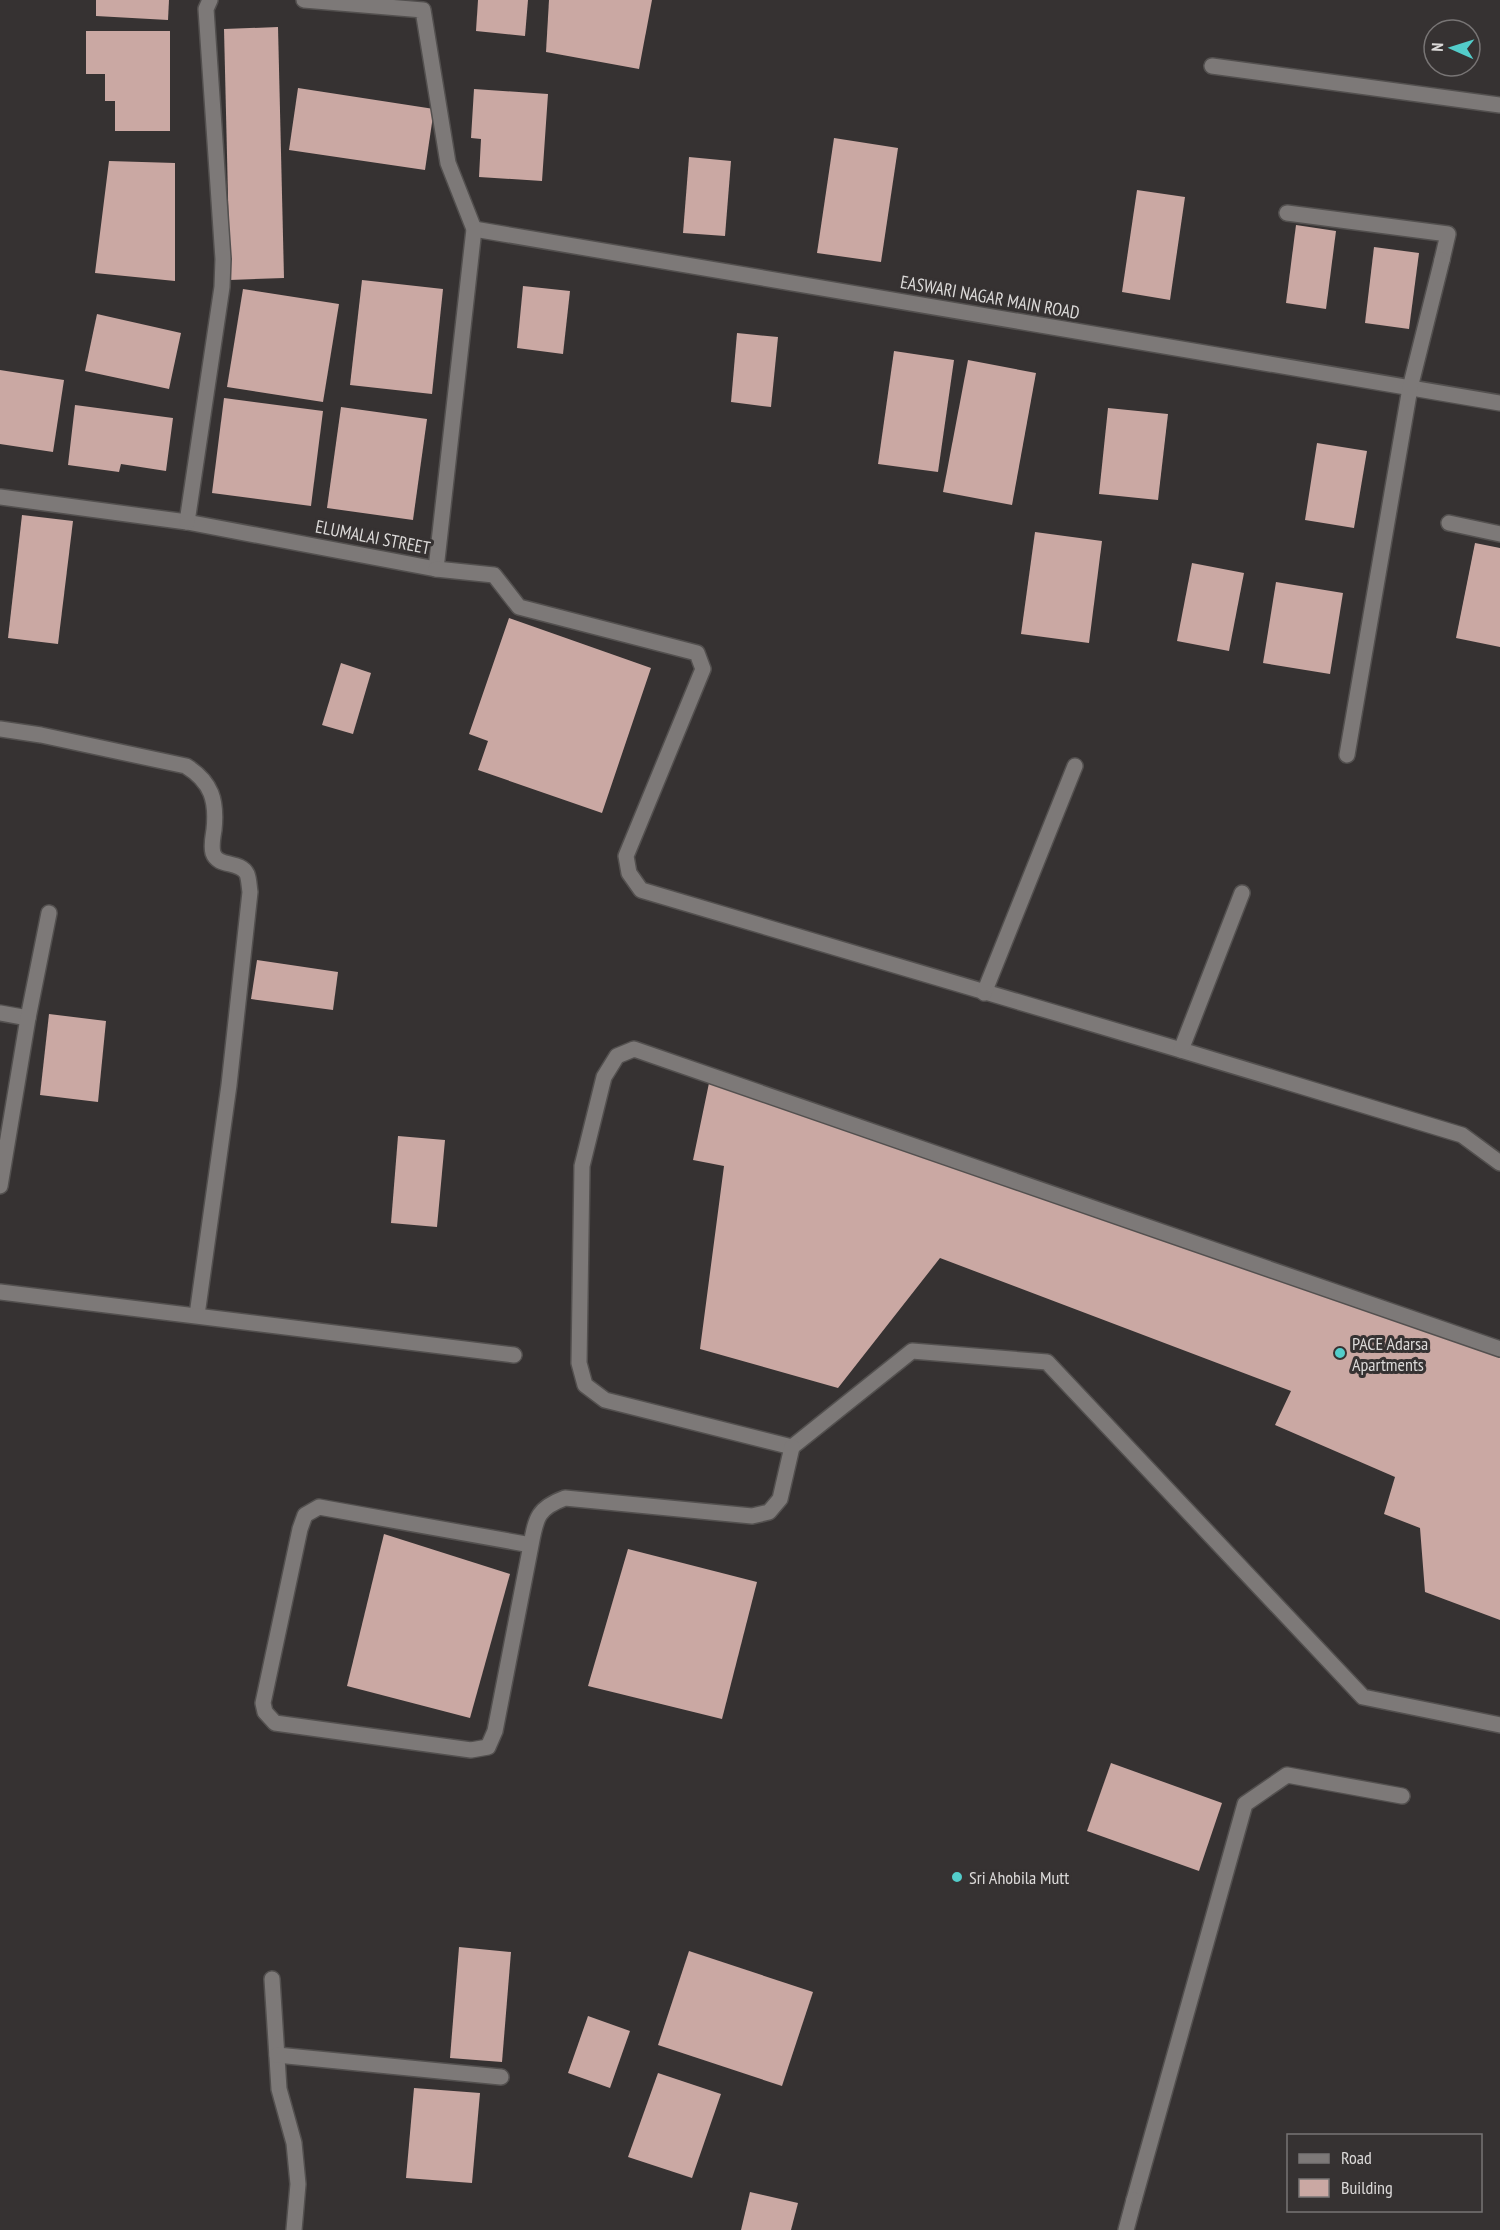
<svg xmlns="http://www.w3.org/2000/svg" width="1500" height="2230" font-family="'PT Sans Narrow',sans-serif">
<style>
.building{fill:#caa8a3}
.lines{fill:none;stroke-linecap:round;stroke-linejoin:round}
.service-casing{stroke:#53504f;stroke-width:18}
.minor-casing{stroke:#53504f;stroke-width:18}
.service{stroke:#7d7978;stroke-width:15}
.minor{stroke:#7d7978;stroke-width:15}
.poi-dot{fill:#53cdca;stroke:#363232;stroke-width:2}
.labels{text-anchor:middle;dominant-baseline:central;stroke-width:6;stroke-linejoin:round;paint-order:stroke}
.street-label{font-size:18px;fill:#dcdad9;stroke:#363232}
.poi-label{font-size:18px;fill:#dcdad9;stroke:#363232;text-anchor:start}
</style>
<rect width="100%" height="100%" fill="#363232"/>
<!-- building -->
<g class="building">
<polygon points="96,0 169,0 168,20 96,16"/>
<polygon points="478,0 528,0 525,36 476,31"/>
<polygon points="549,0 652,0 639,69 546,52"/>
<polygon points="278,27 284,278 230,280 224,29"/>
<polygon points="86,31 170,31 170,131 115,131 115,101 105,101 105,74 86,74"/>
<polygon points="298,88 434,109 425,170 289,150"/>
<polygon points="474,89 548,94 542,181 479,177 481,139 471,138"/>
<polygon points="834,138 898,148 881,262 817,253"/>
<polygon points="689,157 731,161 725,236 683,233"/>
<polygon points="109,161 175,163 175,281 95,273"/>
<polygon points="1137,190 1185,197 1170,300 1122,292"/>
<polygon points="1296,225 1336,231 1326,309 1286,303"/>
<polygon points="1374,247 1419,253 1409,329 1365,323"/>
<polygon points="362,280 443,289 432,394 350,385"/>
<polygon points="523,286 570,291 563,354 517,348"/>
<polygon points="243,289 339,304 323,402 227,387"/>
<polygon points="97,314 181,333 169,389 85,371"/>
<polygon points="737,333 778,337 771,407 731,402"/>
<polygon points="894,351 954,360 938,472 878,464"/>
<polygon points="968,360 1036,373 1012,505 943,492"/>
<polygon points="0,370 64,380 53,452 0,444"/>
<polygon points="224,398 323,411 311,506 212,493"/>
<polygon points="75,405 173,418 166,471 121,464 119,472 68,465"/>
<polygon points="341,407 427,419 413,520 327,508"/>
<polygon points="1108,408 1168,414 1158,500 1099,494"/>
<polygon points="1317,443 1367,451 1354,528 1305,520"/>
<polygon points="22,515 73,521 58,644 8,638"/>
<polygon points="1035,532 1102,541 1089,643 1021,634"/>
<polygon points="1475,543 1500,548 1500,647 1456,638"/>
<polygon points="1192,563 1244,573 1229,651 1177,641"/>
<polygon points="1276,582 1343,593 1330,674 1263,663"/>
<polygon points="509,618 651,668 602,813 478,770 488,741 469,734"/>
<polygon points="341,663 371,673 353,734 322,725"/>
<polygon points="257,960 338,972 333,1010 251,999"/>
<polygon points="49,1014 106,1021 98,1102 40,1095"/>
<polygon points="709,1083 1500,1357 1500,1620 1425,1592 1420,1528 1384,1514 1395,1477 1275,1425 1291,1391 940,1258 838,1388 700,1349 724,1166 693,1160"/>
<polygon points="398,1136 445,1140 437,1227 391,1223"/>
<polygon points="384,1534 510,1574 470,1718 347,1686"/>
<polygon points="628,1549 757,1582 722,1719 588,1686"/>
<polygon points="1111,1763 1222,1803 1199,1871 1087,1831"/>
<polygon points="459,1947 511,1952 502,2062 450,2058"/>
<polygon points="689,1951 813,1992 782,2086 658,2045"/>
<polygon points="588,2016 630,2031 610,2088 568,2073"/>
<polygon points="658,2073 721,2094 692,2178 628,2157"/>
<polygon points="414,2088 480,2093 472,2183 406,2178"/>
<polygon points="750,2192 798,2203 791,2230 741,2230"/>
</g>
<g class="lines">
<defs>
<g id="service">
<polyline points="1287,213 1448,234 1442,260"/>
<polyline points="1134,2200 1245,1804 1287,1775 1402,1796"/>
</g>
<g id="minor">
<polyline points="1212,66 1500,105"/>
<polyline points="474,229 1500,403"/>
<polyline points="0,497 187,522 436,569 474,229 448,163 423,10 304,0"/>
<polyline points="187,522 222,287 223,259 206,9 210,0"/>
<polyline points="1449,523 1500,534"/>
<polyline points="436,569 494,575 519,607 697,653 703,669 626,856 629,873 641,890 1181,1050 1462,1135 1500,1163"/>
<path d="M0,729L41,735L186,766C212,782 217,801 214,830C213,836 211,846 213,853C218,868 240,860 247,874C249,879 249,886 250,892L229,1085L197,1315"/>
<polyline points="1347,755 1410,388 1442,260"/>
<polyline points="984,993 1075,766"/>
<polyline points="0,1013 28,1018"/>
<polyline points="1181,1050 1242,893"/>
<polyline points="0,1186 28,1018 49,913"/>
<polyline points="0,1292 514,1355"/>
<polyline points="1500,1349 634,1049 617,1056 604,1077 582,1166 579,1363 585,1385 605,1400 792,1447 912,1351 1047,1362 1363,1697 1500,1725"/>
<path d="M531,1545L319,1507L305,1515L300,1529L263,1703L265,1712L275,1723L471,1750L488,1747L495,1731L531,1545C536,1517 538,1508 565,1498L752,1516L769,1512L780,1499L792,1447"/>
<polyline points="272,1979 279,2089 294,2143 298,2184 294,2230"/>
<polyline points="277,2055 501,2077"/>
<polyline points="1126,2230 1134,2200"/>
</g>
</defs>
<!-- service casing -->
<use href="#service" class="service-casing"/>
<!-- minor casing -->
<use href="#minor" class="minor-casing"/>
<!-- service -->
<use href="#service" class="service"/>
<!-- minor -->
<use href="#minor" class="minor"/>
</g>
<!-- markers -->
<g class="poi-dot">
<circle cx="1340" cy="1353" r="6"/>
<circle cx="957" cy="1877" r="6"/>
</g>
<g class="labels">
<!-- street labels -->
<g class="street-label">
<text transform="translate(990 297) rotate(10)">EASWARI NAGAR MAIN ROAD</text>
<text transform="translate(373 537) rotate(11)">ELUMALAI STREET</text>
</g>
<!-- poi labels -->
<g class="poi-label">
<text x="1352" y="1343">PACE Adarsa<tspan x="1352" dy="21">Apartments</tspan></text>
<text x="969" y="1877">Sri Ahobila Mutt</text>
</g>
</g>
<!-- legend -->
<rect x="1287" y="2134" width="195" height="78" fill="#363232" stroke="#787575" stroke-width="1.5"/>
<rect x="1299" y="2154" width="30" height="9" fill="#7d7978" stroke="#787575" stroke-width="1.5"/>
<text x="1341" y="2164" font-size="18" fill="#dcdad9">Road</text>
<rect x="1299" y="2179" width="30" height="18" fill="#caa8a3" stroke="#787575" stroke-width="1.5"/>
<text x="1341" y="2194" font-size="18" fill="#dcdad9">Building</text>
<!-- north arrow -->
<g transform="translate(1452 48) rotate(273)"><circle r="28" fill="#363232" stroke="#787575" stroke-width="1.5"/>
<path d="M0-4.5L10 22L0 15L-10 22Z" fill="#53cdca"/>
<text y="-9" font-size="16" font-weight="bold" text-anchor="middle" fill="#dcdad9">N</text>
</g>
</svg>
